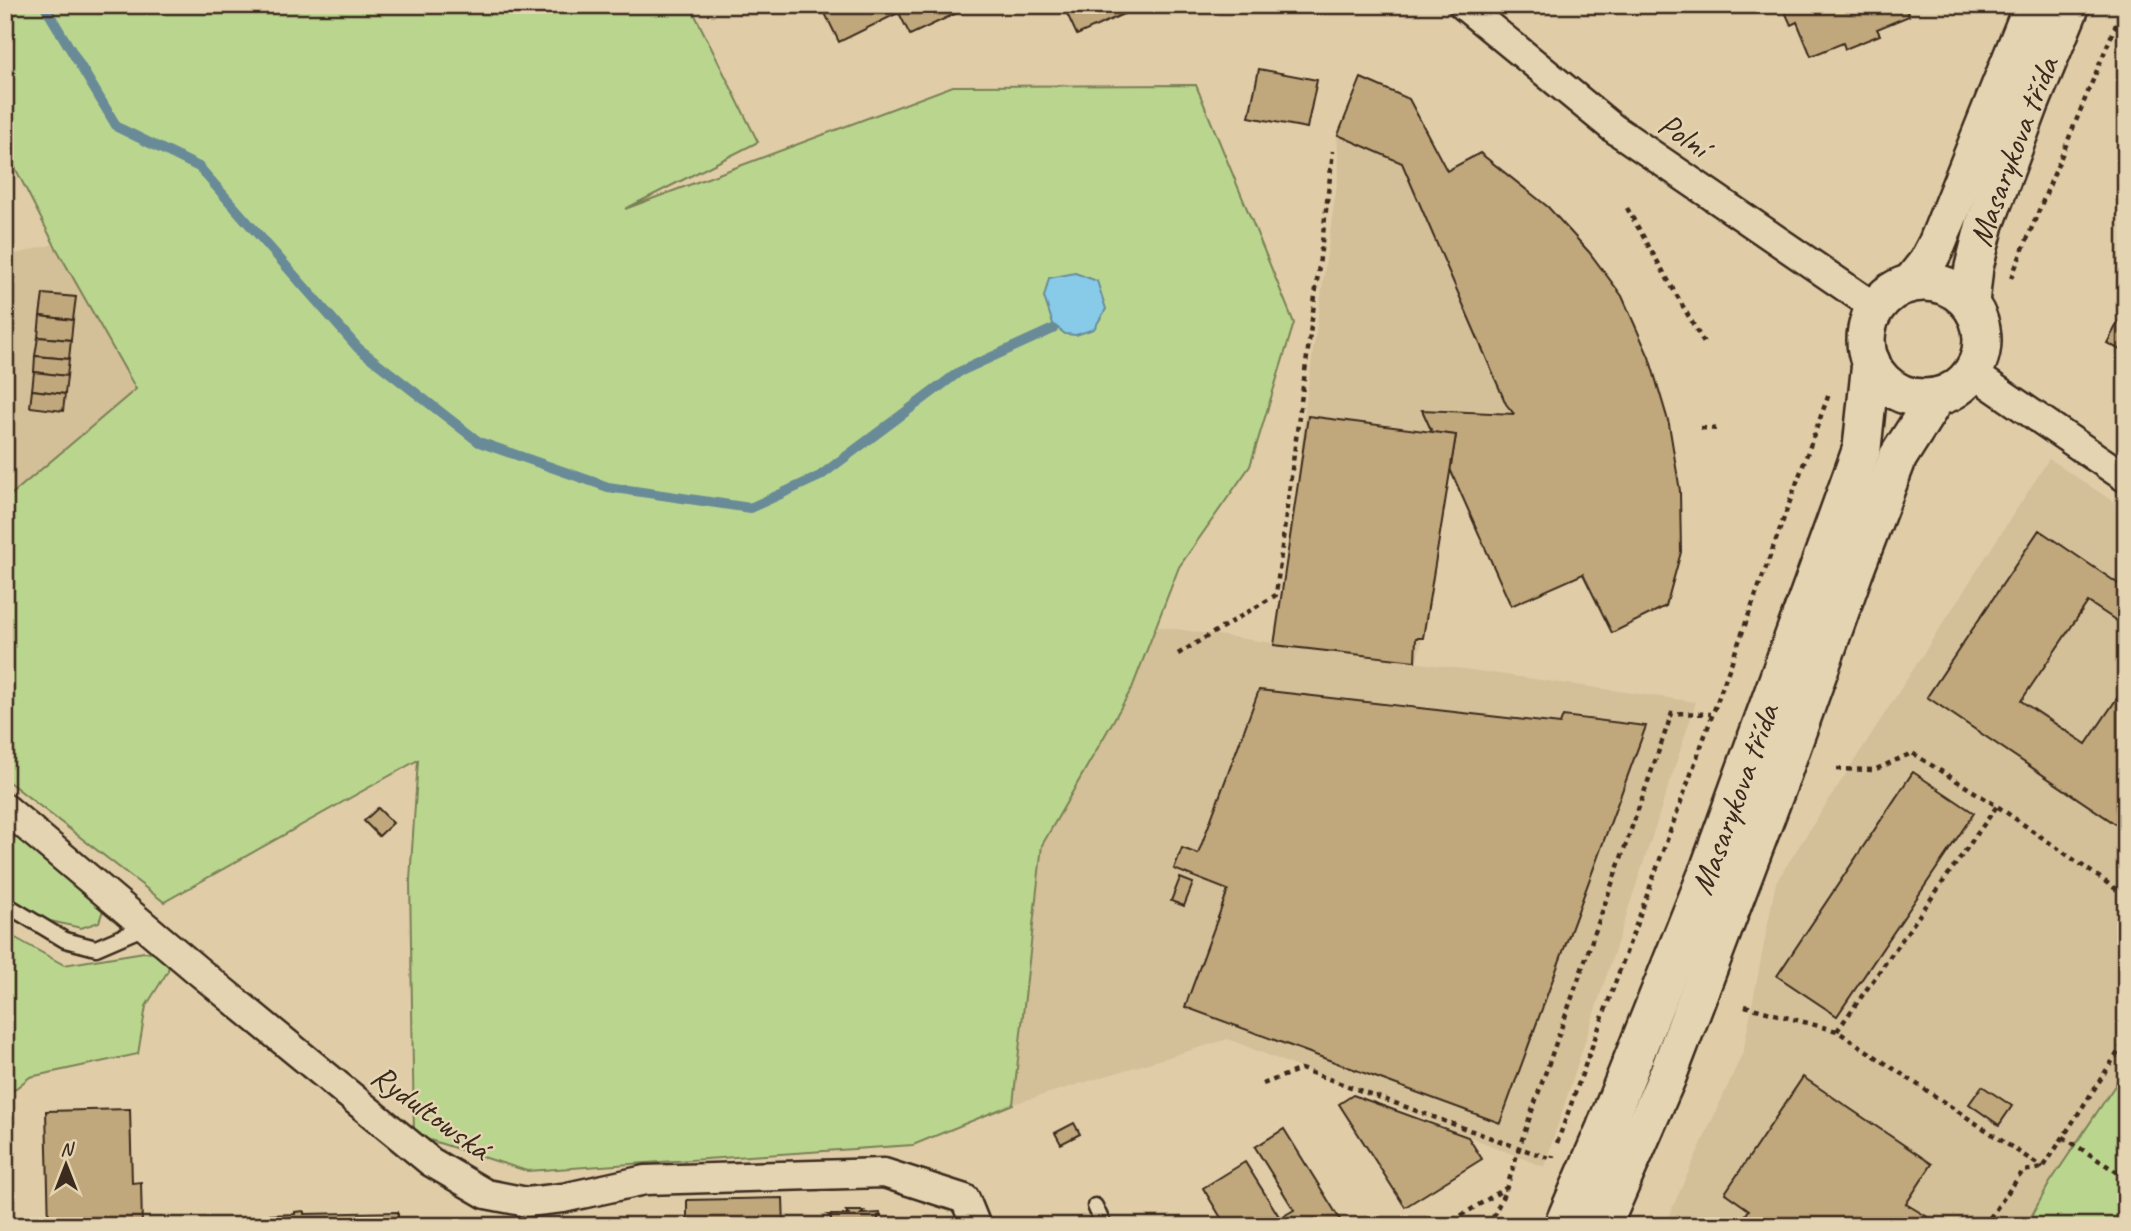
<svg xmlns="http://www.w3.org/2000/svg" width="2131" height="1231" font-family="Caveat,sans-serif">
<style>
.built{fill:#d3bf98}
.green{fill:#bad68e;stroke:#7a8056;stroke-width:2}
.water{fill:#87cbe9;stroke:#698b98;stroke-width:2}
.lines{fill:none;stroke-linecap:round;stroke-linejoin:round}
.stream{stroke:#698b98;stroke-width:10}
.building{fill:#c0a87b;stroke:#3b2a1e;stroke-width:2}
.service-casing{stroke:#3b2a1e;stroke-width:19}
.minor-casing{stroke:#3b2a1e;stroke-width:33}
.tertiary-casing{stroke:#3b2a1e;stroke-width:42}
.path{stroke:#3b2a1e;stroke-width:4.5;stroke-dasharray:5 5;stroke-linecap:butt}
.service{stroke:#e5d4b1;stroke-width:14}
.minor{stroke:#e5d4b1;stroke-width:28}
.tertiary{stroke:#e5d4b1;stroke-width:37}
.labels{text-anchor:middle;dominant-baseline:central;stroke-width:5;stroke-linejoin:round;paint-order:stroke}
.street-label{font-size:33px;fill:#3b2a1e;stroke:#e5d4b1}
</style>
<rect width="100%" height="100%" fill="#e0cda8"/>
<filter id="ink" filterUnits="userSpaceOnUse"><feTurbulence type="fractalNoise" baseFrequency=".0143" numOctaves="2"/><feDisplacementMap in="SourceGraphic" scale="14" xChannelSelector="R" yChannelSelector="G"/><feConvolveMatrix kernelMatrix="1 2 1 2 8 2 1 2 1" color-interpolation-filters="sRGB"/></filter>
<g filter="url(#ink)">
<!-- built -->
<g class="built">
<polygon points="1360,78 1409,97 1447,170 1481,152 1547,206 1590,251 1636,327 1656,373 1670,423 1680,491 1681,552 1667,606 1613,632 1583,573 1451,470 1423,635 1417,662 1364,655 1696,702 1544,1167 1228,1039 1013,1104 1042,845 1132,688 1155,626 1280,644 1306,401 1339,169 1337,135"/>
<polygon points="54,244 137,390 5,500 5,257"/>
<polygon points="2049,459 2126,510 2126,1069 2049,1184 2026,1226 1664,1226 1743,1052 1776,882"/>
</g>
<!-- green -->
<g class="green">
<polygon points="5,5 690,5 758,142 625,209 953,86 1196,85 1294,323 1250,466 1179,567 1132,688 1042,845 1013,1104 913,1145 527,1171 414,1135 410,880 418,760 164,902 5,779 5,500 136,389 54,244 5,148"/>
<polygon points="5,822 104,907 99,922 81,928 46,920 5,896"/>
<polygon points="12,936 64,965 144,952 159,954 169,963 168,971 146,1006 138,1054 30,1077 5,1097 5,947"/>
<polygon points="2126,1069 2126,1226 2026,1226 2049,1184"/>
</g>
<!-- water -->
<polygon class="water" points="1075,273 1097,281 1106,309 1094,329 1076,335 1065,334 1053,324 1044,297 1049,278"/>
<g class="lines">
<!-- stream -->
<polyline class="stream" points="44,5 117,127 199,167 358,348 479,442 608,487 750,508 820,476 959,372 1053,329"/>
</g>
<!-- building -->
<g class="building">
<polygon points="821,5 895,5 898,13 839,42"/>
<polygon points="895,5 974,5 910,35"/>
<polygon points="1063,5 1136,5 1137,8 1077,35"/>
<polygon points="1782,5 1904,5 1909,16 1877,29 1880,35 1845,49 1843,43 1811,56 1797,22 1791,25"/>
<polygon points="1259,69 1317,80 1307,128 1249,117"/>
<polygon points="1361,78 1409,99 1447,171 1480,153 1548,207 1589,252 1622,296 1649,357 1669,424 1680,491 1681,552 1666,606 1612,633 1583,574 1511,606 1450,469 1456,435 1432,432 1422,410 1514,414 1506,404 1402,163 1338,135"/>
<polygon points="43,294 76,297 73,320 40,316"/>
<polygon points="2126,307 2126,353 2107,343"/>
<polygon points="40,316 73,320 71,340 38,337"/>
<polygon points="38,337 71,340 69,359 35,356"/>
<polygon points="35,356 69,359 67,376 34,372"/>
<polygon points="34,372 67,376 65,394 32,390"/>
<polygon points="32,390 65,394 63,411 30,407"/>
<polygon points="1308,416 1456,435 1423,638 1416,638 1415,661 1274,645"/>
<polygon points="2039,530 2126,589 2126,627 2088,602 2021,701 2086,744 2126,685 2126,831 1927,697"/>
<polygon points="1259,690 1560,724 1563,716 1646,726 1500,1123 1185,1007 1228,890 1174,869 1182,848 1198,854"/>
<polygon points="1913,772 1974,813 1837,1016 1777,976"/>
<polygon points="378,808 393,823 379,836 364,821"/>
<polygon points="1180,878 1193,883 1184,906 1171,901"/>
<polygon points="1803,1077 1932,1164 1906,1204 1931,1219 1927,1226 1738,1226 1749,1210 1725,1193"/>
<polygon points="1982,1086 2012,1106 1999,1125 1969,1104"/>
<polygon points="1353,1095 1468,1137 1482,1159 1405,1207 1339,1104"/>
<polygon points="130,1109 132,1183 141,1182 142,1226 49,1226 46,1111"/>
<polygon points="1074,1123 1080,1134 1061,1144 1055,1133"/>
<polygon points="1284,1129 1344,1226 1285,1226 1280,1218 1294,1210 1255,1147"/>
<polygon points="1245,1162 1285,1226 1226,1226 1203,1188"/>
<polygon points="783,1198 784,1226 687,1226 687,1200"/>
<polygon points="304,1211 304,1214 398,1212 398,1226 270,1226 270,1215 295,1214 295,1212"/>
<polygon points="846,1211 864,1211 861,1214 880,1213 881,1216 878,1216 878,1223 896,1223 896,1226 813,1226 813,1223 831,1224 831,1217 828,1215 849,1215"/>
</g>
<g class="lines">
<defs>
<g id="service">
<polyline points="5,904 65,940 96,948 147,926"/>
<polyline points="1095,1206 1104,1226"/>
</g>
<g id="minor">
<polyline points="1463,5 1613,128 1876,308"/>
<polyline points="1971,372 2126,478"/>
<polyline points="5,808 197,970 431,1162 486,1194 527,1202 563,1198 645,1180 884,1173 965,1199 976,1226"/>
</g>
<g id="tertiary">
<polyline points="1912,282 1927,263 1937,244 2033,5"/>
<circle cx="1924" cy="340" r="58"/>
<path id="s1" d="M1970,303L1974,267L1985,224L2030,104L2071,5"/>
<path id="s2" d="M1563,1226L1605,1129L1710,867L1830,537L1862,448L1871,362"/>
<polyline points="1602,1226 1667,1077 1779,782 1854,572 1898,457 1936,397"/>
</g>
</defs>
<!-- service casing -->
<use href="#service" class="service-casing"/>
<!-- minor casing -->
<use href="#minor" class="minor-casing"/>
<!-- tertiary casing -->
<use href="#tertiary" class="tertiary-casing"/>
<!-- path -->
<g class="path">
<polyline points="1627,208 1705,345"/>
<polyline points="2011,278 2124,5"/>
<polyline points="1701,428 1719,429"/>
<path d="M1178,654L1276,595C1294,446 1316,299 1333,151"/>
<polyline points="1837,769 1874,770 1912,753 1997,806 2126,896"/>
<polyline points="1745,1006 1837,1031 2043,1168"/>
<polyline points="1837,1031 1997,806"/>
<polyline points="1263,1084 1301,1069 1519,1148 1672,713 1711,714"/>
<polyline points="2063,1137 2126,1178"/>
<polyline points="1557,1143 1830,391"/>
<polyline points="1444,1226 1506,1188"/>
<polyline points="1489,1226 1507,1187 1519,1148 1552,1159 1553,1155"/>
<polyline points="1984,1226 2023,1171 2043,1168 2126,1040"/>
</g>
<!-- service -->
<use href="#service" class="service"/>
<!-- minor -->
<use href="#minor" class="minor"/>
<!-- tertiary -->
<use href="#tertiary" class="tertiary"/>
</g>
</g>
<g class="labels">
<!-- street labels -->
<g class="street-label">
<text transform="translate(1684 135) rotate(34)">Polní</text>
<text stroke="none"><textPath href="#s1" startOffset="158">Masarykova třída</textPath></text>
<text stroke="none"><textPath href="#s2" startOffset="460">Masarykova třída</textPath></text>
<text transform="translate(431 1112) rotate(36)">Rydultowská</text>
</g>
</g>
<!-- margin -->
<rect width="2131" height="1231" fill="none" stroke="#e5d4b1" stroke-width="28"/>
<rect x="14" y="14" width="2103" height="1203" fill="none" stroke="#3b2a1e" stroke-width="2.5" filter="url(#ink)"/>
<!-- north arrow -->
<g transform="translate(66 1165)" stroke="#e5d4b1" stroke-width="5" paint-order="stroke">
<path d="M0-5L12 26L0 18L-12 26Z" fill="#3b2a1e"/>
<text y="-10" font-size="19" font-weight="bold" text-anchor="middle" fill="#3b2a1e">N</text>
</g>
</svg>
